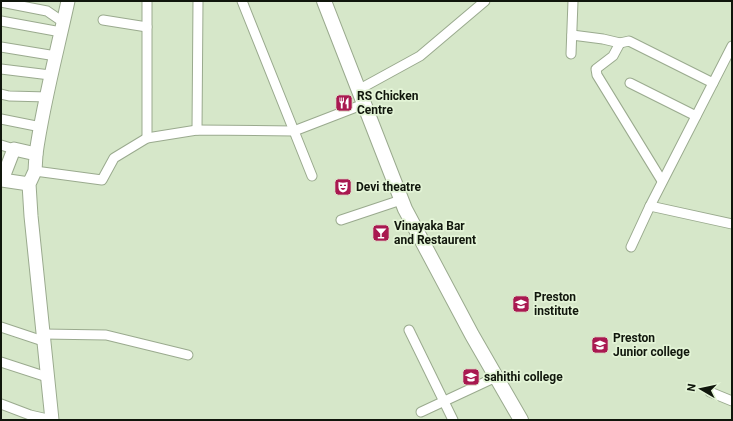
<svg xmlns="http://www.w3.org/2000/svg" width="733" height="421" font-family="Roboto,sans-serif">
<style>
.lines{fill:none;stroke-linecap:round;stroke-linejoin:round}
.street-casing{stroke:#9aaa8e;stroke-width:11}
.secondary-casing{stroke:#9aaa8e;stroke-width:15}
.primary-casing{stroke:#9aaa8e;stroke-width:16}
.street{stroke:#fff;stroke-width:9}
.secondary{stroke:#fff;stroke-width:13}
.primary{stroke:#fff;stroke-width:14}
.labels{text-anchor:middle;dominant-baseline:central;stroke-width:3.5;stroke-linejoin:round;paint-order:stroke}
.poi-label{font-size:12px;font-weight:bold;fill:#10160c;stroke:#e3f4d6;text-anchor:start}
</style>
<rect width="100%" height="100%" fill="#d6e7c9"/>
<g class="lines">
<defs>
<g id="street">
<polyline points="147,1 147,138"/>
<polyline points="242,1 312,176"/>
<polyline points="1,2 47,11 63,22"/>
<polyline points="103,20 147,27"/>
<polyline points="1,21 61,32"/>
<polyline points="572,35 603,39 620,43 613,56 596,69 597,75 662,181"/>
<polyline points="620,43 629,41 713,83"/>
<polyline points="1,47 56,56"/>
<polyline points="571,54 573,1"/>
<polyline points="1,69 50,75"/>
<polyline points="630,83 696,116"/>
<polyline points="358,90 420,56 485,1"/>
<polyline points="1,94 9,96 48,97"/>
<polyline points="1,119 41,127"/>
<polyline points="197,130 198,1"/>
<polyline points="1,145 14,149"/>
<polyline points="35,171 102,180 114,158 147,138 197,130 294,131 364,104"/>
<polyline points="650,206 732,224"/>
<polyline points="341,220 401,200"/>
<polyline points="631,247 650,206 732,46"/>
<polyline points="1,327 43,341"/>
<polyline points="409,330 453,420"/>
<polyline points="43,334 106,335 188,355"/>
<polyline points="1,362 47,377"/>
<polyline points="710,392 732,401"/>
<polyline points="1,404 30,415 52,420"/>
<polyline points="421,412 496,377"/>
</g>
<g id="secondary">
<path d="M36,154C43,103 57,52 68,1"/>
<polyline points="29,184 2,180 14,149 36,154 35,171 29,184 31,216 52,420"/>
</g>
<polyline id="primary" points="324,1 405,209 472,335 521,420"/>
</defs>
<!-- street casing -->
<use href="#street" class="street-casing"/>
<!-- secondary casing -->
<use href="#secondary" class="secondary-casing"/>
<!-- primary casing -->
<use href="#primary" class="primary-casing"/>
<!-- street -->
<use href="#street" class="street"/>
<!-- secondary -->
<use href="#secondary" class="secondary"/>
<!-- primary -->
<use href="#primary" class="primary"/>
</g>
<!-- icons -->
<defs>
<symbol id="restaurant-square" viewBox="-11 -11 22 22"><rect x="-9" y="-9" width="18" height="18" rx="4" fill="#a91850" stroke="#e3f4d6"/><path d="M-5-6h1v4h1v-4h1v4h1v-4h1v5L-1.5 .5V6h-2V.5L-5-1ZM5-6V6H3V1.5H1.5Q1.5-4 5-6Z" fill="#fff"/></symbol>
<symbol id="theatre-square" viewBox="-11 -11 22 22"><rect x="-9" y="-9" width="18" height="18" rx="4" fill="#a91850" stroke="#e3f4d6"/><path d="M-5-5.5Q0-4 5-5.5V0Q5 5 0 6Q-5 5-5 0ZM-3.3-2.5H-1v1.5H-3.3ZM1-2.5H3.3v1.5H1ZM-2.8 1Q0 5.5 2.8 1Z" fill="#fff"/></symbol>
<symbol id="bar-square" viewBox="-11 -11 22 22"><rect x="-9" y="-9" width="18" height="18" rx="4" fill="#a91850" stroke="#e3f4d6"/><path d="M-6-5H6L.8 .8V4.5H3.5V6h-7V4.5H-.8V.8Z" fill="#fff"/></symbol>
<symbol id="university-square" viewBox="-11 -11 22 22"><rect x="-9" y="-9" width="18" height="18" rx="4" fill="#a91850" stroke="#e3f4d6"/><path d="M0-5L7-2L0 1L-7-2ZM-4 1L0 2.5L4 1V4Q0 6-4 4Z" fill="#fff"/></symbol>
</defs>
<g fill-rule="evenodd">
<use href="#restaurant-square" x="334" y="93" width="20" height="20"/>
<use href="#theatre-square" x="333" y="177" width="20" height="20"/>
<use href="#bar-square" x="371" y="223" width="20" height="20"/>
<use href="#university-square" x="511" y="294" width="20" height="20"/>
<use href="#university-square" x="590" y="335" width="20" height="20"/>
<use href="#university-square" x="461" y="367" width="20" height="20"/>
</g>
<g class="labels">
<!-- poi labels -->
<g class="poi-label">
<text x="357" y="96">RS Chicken<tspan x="357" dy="14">Centre</tspan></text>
<text x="356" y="187">Devi theatre</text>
<text x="394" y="226">Vinayaka Bar<tspan x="394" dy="14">and Restaurent</tspan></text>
<text x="534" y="297">Preston<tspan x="534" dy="14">institute</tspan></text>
<text x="613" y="338">Preston<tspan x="613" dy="14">Junior college</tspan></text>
<text x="484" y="377">sahithi college</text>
</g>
</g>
<!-- border -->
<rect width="733" height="421" fill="none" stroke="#10160c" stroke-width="4"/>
<!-- north arrow -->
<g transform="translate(701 389) rotate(279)" stroke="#e3f4d6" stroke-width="3" paint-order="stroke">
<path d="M0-3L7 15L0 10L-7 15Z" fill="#10160c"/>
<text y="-6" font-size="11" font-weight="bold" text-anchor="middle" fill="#10160c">N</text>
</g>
</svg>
